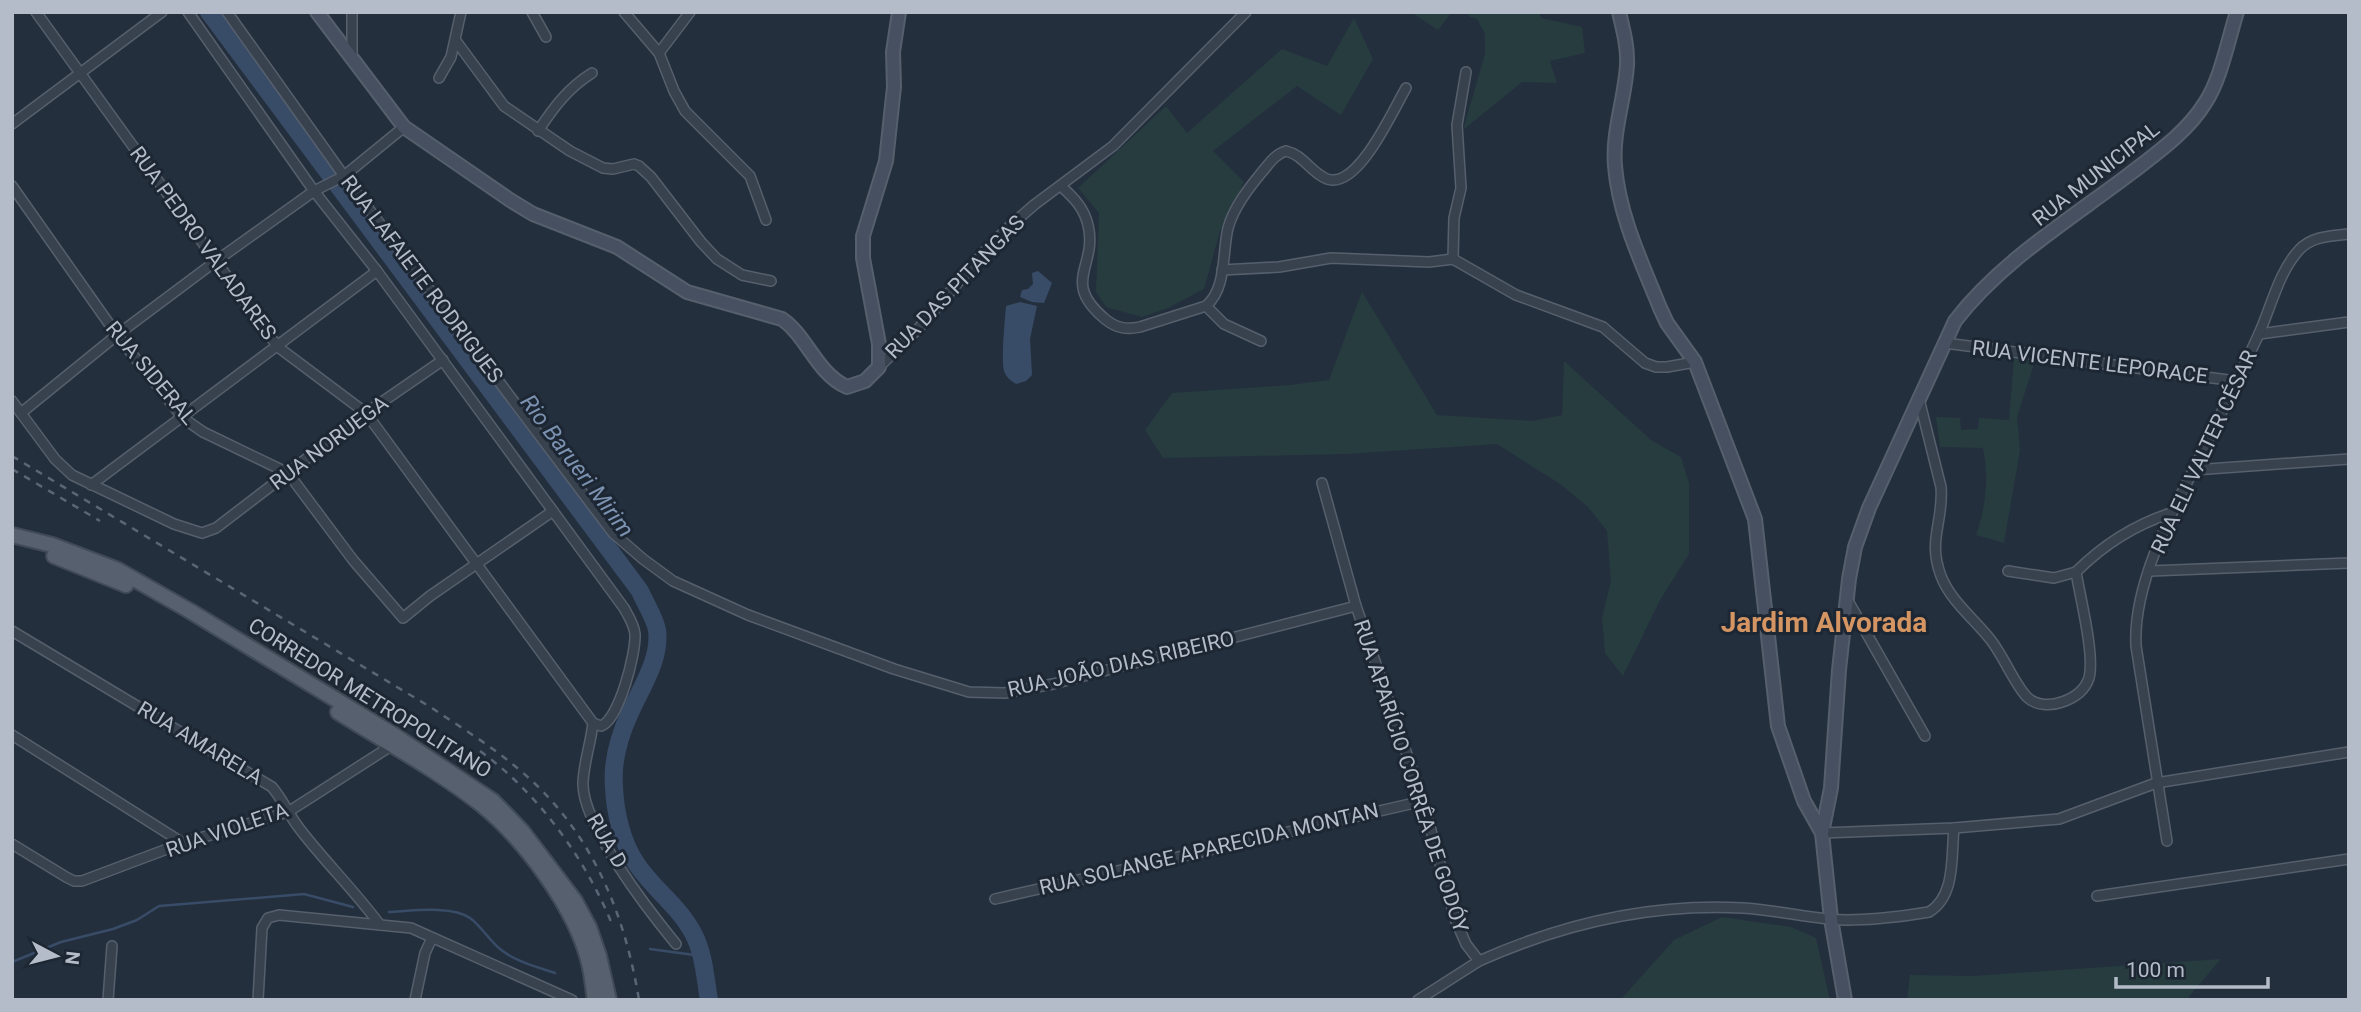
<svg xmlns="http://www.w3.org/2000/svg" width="2361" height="1012" font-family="Roboto,sans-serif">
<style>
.green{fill:#263c3f}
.water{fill:#394c67}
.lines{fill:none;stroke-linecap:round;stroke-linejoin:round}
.stream{stroke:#394c67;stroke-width:2.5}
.river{stroke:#394c67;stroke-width:18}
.minor-casing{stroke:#565f6c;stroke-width:12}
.secondary-casing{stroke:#565f6c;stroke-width:16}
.primary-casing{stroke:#414a57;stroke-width:18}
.minor{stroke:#38414e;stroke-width:9}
.secondary{stroke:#465061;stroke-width:12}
.primary{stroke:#56606e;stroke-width:14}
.rail{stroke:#5a6575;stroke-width:2.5;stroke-dasharray:7 7;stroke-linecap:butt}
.labels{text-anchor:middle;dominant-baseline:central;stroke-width:6;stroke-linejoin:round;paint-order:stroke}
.street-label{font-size:21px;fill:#b4bcc9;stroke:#1d2633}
.water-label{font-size:23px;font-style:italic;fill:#7c92b1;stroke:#1d2633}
.district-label{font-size:28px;font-weight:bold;fill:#d59563;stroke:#1d2633}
</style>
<rect width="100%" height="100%" fill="#242f3e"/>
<!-- green -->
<g class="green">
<polygon points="1411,12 1452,12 1438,30"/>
<polygon points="1466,12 1539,12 1541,18 1582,27 1585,53 1550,61 1557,83 1522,82 1463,130 1485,54 1485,34 1477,19 1470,17"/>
<polygon points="1354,18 1373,59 1341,115 1297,86 1213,151 1244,182 1220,231 1204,289 1168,308 1142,317 1106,307 1096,292 1099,213 1078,188 1166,106 1187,133 1282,49 1327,66"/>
<polygon points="1362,292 1437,415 1532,421 1562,415 1564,361 1651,440 1681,457 1689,483 1689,554 1660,600 1623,676 1605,653 1602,618 1611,581 1607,531 1588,507 1560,484 1497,444 1345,454 1163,458 1145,430 1172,393 1289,385 1329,380"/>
<path d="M2014,358L2035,361L2017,417L2020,450L2004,543L1976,535C1986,507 1989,477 1983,448L1940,447L1936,417L1960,418L1961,430L1978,429L1979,418L2009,420Z"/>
<polygon points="1722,917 1791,927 1816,938 1830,1000 1623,1000 1622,998 1674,940"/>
<polygon points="2221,959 2186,1000 1907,1000 1910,975 1973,976"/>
</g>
<!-- water -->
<g class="water">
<polygon points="1038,271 1052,283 1044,303 1032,302 1020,297 1022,290 1028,289 1033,284 1032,273"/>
<path d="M1020,302L1037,306L1030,339L1032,375L1026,381L1016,384C1010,380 1007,378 1004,371C1001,361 1005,319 1006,306Z"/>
</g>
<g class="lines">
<!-- stream -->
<g class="stream">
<path d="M389,912C410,911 452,905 470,918C481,926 489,940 500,949C516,962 537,967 555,973"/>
<polyline points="650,949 702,956"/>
<polyline points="12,962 61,942 113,929 137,920 159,906 304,894 353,907"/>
</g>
<!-- river -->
<path class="river" d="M209,12L640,591C645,603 655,618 657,630C661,660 640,689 629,715C619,737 612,763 614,787C615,812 622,843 636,863C652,888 679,906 693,933C704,953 705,977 709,1000"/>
<defs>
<g id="minor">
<polyline points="36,12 278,347 366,413 593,723"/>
<path d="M188,12L314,191L377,271L624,608C629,617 634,624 635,634C636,653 619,720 601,726L593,723"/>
<polyline points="227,12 344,176 613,533 643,559 673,581 748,615 894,669 969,692 1005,693 1053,684 1356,606"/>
<polyline points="352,12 352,56"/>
<polyline points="532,12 546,37"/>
<polyline points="624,12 659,53 674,91 685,111 750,176 766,220"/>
<polyline points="456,41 504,106 570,151 603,168 613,169 634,164 639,166 651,177 701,242 717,259 742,275 771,281"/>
<polyline points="659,53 690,12"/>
<polyline points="439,78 451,57 461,12"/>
<polyline points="12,124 162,12"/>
<path d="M538,131C554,107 568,88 592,73"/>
<polyline points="12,186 117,335 183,418 203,432 288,473 353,560 403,618 430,596 553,511"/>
<path d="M1061,186C1074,198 1084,208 1088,225C1098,267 1060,281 1105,319C1116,328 1126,330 1140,327L1206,306C1227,288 1222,253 1228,228C1234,207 1248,189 1262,172C1269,164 1275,154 1286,151C1304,155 1311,173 1327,179C1358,190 1393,110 1406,88"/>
<polyline points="1453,259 1516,295 1603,327 1645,363 1656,367 1667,367 1695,362"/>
<polyline points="1453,259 1454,218 1461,188 1457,125 1466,72"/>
<polyline points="1222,270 1279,267 1331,258 1429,262 1453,259"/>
<polyline points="1206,306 1224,324 1261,341"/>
<polyline points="2259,334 2349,322"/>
<polyline points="1945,343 2236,381"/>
<polyline points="879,367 918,329 986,250 1010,226 1034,205 1113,146 1246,12"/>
<path d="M1919,399L1941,487C1944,521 1927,540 1941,576C1950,600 1974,619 1990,639C2003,655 2015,685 2027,697C2036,706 2051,706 2062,702C2074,698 2085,690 2089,678C2095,655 2080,597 2076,572C2104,544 2134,525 2171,513"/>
<polyline points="12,401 55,459 72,475 174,524 202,533 216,528 366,413 443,360"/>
<polyline points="21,413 117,335 216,261 314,191 344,176 404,127"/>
<polyline points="2194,470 2349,459"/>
<path d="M1322,483L1356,606L1423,801L1455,919L1466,944L1479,961C1562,924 1651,903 1743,908C1772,910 1800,916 1828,919C1856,922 1901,917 1929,912C1956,896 1951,856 1954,828"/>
<polyline points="91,485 377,271"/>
<polyline points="2008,571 2054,578 2076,572"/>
<polyline points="2150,571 2349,563"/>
<polyline points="1847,599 1925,736"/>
<path d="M12,631L272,787C283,800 289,815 299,828C325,862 355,891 380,925"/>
<path d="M593,723C591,742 584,762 583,782C581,824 649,911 676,944"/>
<polyline points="12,735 183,843"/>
<polyline points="1822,833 1954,828 2059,819 2156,783 2349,752"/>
<path d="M2167,841L2136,646C2133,588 2167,521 2193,471C2215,426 2237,381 2258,336C2271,308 2278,273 2299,250C2312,236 2331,236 2349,234"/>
<polyline points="12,844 66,877 74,881 82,881 183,843 288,812 391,746"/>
<polyline points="2097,896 2349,859"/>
<polyline points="995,899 1423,801"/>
<polyline points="108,1000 112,946"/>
<polyline points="258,1000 262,928 268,918 279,915 411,928 572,1000"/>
<polyline points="415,1000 425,953 432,938"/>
<polyline points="1418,1000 1479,961"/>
</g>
<g id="secondary">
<path d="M317,12L404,127L510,200L533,214L617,247L687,292L782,319C807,336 817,374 847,387L865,381L879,367V344L863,258V236L886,161L894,87L893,52L899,12"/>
<path d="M1619,12C1623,29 1628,47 1627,65C1625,99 1612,132 1615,166C1619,216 1642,263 1660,308L1667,323L1695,362L1755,519L1778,726L1804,801L1822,833L1831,919L1845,1000"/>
<path d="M1822,833L1831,788L1839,670L1849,579L1855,547L1869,508L1955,321C2001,261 2072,218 2131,173C2157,153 2188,131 2205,103C2221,79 2228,40 2237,12"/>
</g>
<g id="primary">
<polyline points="12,535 52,545 118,570 190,611 394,735 493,801 522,831 575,901 589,927 599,956 609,1000"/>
<polyline points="54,556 126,585"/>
<path d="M338,712C386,742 437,770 482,805C525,840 576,909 589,963C592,975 593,988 595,1000"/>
</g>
</defs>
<!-- minor casing -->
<use href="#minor" class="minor-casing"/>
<!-- secondary casing -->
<use href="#secondary" class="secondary-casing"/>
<!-- primary casing -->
<use href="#primary" class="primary-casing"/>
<!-- minor -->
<use href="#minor" class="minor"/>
<!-- secondary -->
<use href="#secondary" class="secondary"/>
<!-- primary -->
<use href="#primary" class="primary"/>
<!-- rail -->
<g class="rail">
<path d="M12,456L432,708C460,727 490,745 516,767C589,826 624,909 639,1000"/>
<polyline points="12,469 100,521"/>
<path d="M480,751C538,793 585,858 612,924"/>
</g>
</g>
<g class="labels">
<!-- street labels -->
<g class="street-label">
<text transform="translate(2096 174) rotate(-38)">RUA MUNICIPAL</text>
<text transform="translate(203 243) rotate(54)">RUA PEDRO VALADARES</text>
<text transform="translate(422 279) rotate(53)">RUA LAFAIETE RODRIGUES</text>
<text transform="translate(955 287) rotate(-46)">RUA DAS PITANGAS</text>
<text transform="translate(2090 362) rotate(7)">RUA VICENTE LEPORACE</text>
<text transform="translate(151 373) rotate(50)">RUA SIDERAL</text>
<text transform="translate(329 443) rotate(-37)">RUA NORUEGA</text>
<text transform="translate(2204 452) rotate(-65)">RUA ELI VALTER CÉSAR</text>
<text transform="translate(1121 664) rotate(-13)">RUA JOÃO DIAS RIBEIRO</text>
<text transform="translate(370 698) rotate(32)">CORREDOR METROPOLITANO</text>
<text transform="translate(200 743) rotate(31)">RUA AMARELA</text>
<text transform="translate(1411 776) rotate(72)">RUA APARÍCIO CORRÊA DE GODÓY</text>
<text transform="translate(227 830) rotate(-19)">RUA VIOLETA</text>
<text transform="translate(607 841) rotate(60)">RUA D</text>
<text transform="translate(1209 849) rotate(-13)">RUA SOLANGE APARECIDA MONTAN</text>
</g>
<!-- water labels -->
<g class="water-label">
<text transform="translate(577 466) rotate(53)">Rio Barueri Mirim</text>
</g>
<!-- district labels -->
<g class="district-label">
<text x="1824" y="622">Jardim Alvorada</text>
</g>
</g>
<!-- border -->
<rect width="2361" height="1012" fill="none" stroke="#b4bcc9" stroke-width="28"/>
<!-- north arrow -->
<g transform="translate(56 956) rotate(97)" stroke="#1d2633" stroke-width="5" paint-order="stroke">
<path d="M0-5L12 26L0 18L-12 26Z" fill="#b4bcc9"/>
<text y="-10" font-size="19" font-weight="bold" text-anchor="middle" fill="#b4bcc9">N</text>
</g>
<!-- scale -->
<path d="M2116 977v10h152v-10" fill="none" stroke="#b4bcc9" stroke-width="3.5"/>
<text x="2126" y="977" font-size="21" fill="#b4bcc9" stroke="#1d2633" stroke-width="5" paint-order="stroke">100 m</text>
</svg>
